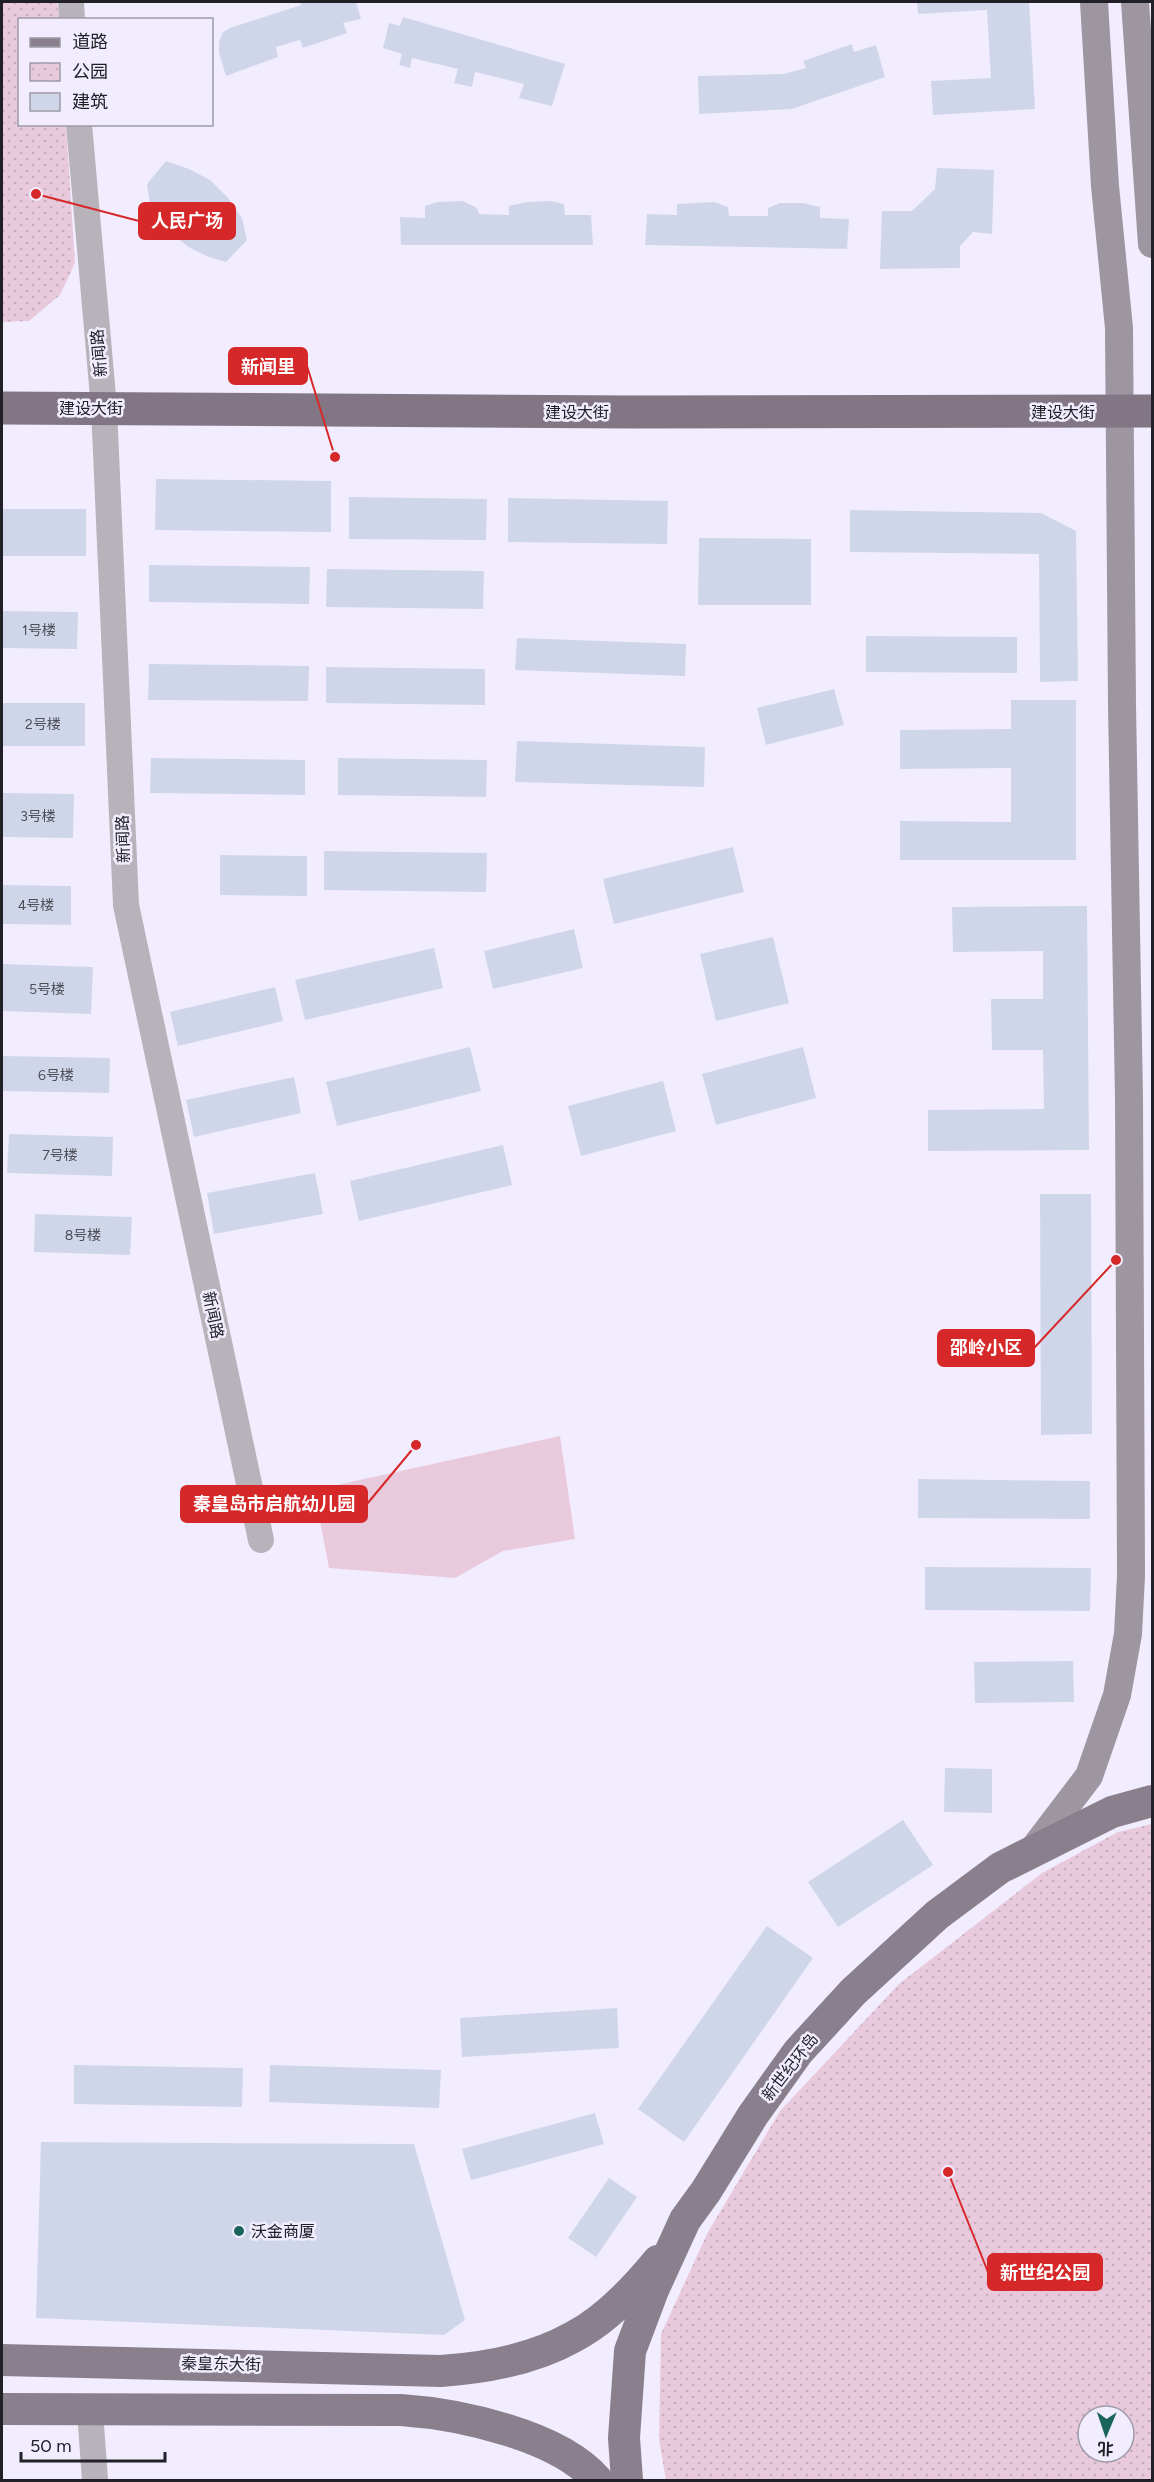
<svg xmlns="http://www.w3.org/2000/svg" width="1154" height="2482" font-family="Figtree,'Noto Sans SC',sans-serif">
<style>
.grass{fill:#e8cadc}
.park{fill:url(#park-dots);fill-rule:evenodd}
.building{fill:#d0d6ea}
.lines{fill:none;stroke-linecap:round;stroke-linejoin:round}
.tertiary{stroke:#b8b3ba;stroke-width:26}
.secondary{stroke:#9d95a0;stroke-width:28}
.primary{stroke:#8a7f8d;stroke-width:32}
.trunk{stroke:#827684;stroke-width:33}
.poi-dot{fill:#1a645b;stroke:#f1edfe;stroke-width:2}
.labels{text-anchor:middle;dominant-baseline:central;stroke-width:5;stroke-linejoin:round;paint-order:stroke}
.number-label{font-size:14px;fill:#4d4e58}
.street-label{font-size:16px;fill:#212027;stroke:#f1edfe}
.poi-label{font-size:16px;fill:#212027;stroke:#f1edfe;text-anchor:start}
.leader{fill:none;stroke:#d62828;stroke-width:2}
.callout-dot{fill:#d62828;stroke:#f1edfe;stroke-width:2}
.callout{fill:#d62828;stroke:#d62828;stroke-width:2}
.callout-label{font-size:18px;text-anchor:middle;font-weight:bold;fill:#fff}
</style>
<defs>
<pattern id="park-dots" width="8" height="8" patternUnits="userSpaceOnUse" patternTransform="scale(1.5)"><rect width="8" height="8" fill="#e8cadc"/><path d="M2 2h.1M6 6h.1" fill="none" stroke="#c7adbd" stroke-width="1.8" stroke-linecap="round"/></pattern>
</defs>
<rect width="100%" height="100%" fill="#f1edfe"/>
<!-- grass -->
<polygon class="grass" points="560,1436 575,1539 503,1551 455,1578 329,1568 314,1490"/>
<!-- park -->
<g class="park">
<polygon points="2,2 57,2 59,19 20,20 20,124 66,125 75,263 60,295 29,321 2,322"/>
<path d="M1152,1824V2480H666L659,2440L661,2334L708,2232L780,2111L899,1984L1042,1873L1118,1832ZM1088,2416H1124V2452H1088Z"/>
</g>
<!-- building -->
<g class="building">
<polygon points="300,2 356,2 361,19 343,23 347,33 303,48 300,40 276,47 278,57 226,76 219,53 219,42 223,32 230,28 301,5"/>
<polygon points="917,2 1029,2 1035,109 933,115 931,81 991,78 987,10 918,14"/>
<polygon points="403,17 565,64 552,106 519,98 524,84 475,72 472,87 454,83 458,69 412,58 410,68 399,65 402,54 383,48 389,23 400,26"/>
<polygon points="852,44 854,52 876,45 885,77 792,109 699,114 698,76 783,74 806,68 803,61"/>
<polygon points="166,161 189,169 210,180 228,198 242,218 247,240 226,262 209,257 190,248 173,235 159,220 150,204 147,184"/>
<polygon points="937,168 994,170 992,234 973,232 960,246 960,268 880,269 882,211 912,211 935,189"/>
<polygon points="463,201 477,208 479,214 509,215 509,206 527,202 550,201 564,204 565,215 591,215 593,245 401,245 400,217 425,218 425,206 437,202"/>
<polygon points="714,202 728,207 729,216 768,216 768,208 780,203 803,203 820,207 820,218 849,219 847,249 645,245 647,214 677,215 677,204"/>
<polygon points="156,479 331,481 331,532 155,530"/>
<polygon points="349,497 487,499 486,540 349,539"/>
<polygon points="508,498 668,501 667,544 508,542"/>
<rect x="2" y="509" width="84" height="47"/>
<polygon points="850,510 1041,513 1076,531 1078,681 1040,682 1039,554 850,552"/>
<polygon points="699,538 811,539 811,605 698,605"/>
<polygon points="149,565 310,567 309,604 149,602"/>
<polygon points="327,569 484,571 483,609 326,607"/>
<polygon points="2,611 78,612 77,649 2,648"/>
<polygon points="866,636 1017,637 1017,673 866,672"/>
<polygon points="517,638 686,644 685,676 515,670"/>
<polygon points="149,664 309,666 308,701 148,700"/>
<polygon points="326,667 485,669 485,705 326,703"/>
<polygon points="834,689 844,725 766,745 757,708"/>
<polygon points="1011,700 1076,700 1076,860 900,860 900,821 1011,822 1011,768 900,769 900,730 1011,729"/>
<rect x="2" y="703" width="83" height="43"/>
<polygon points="517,741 705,747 704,787 515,782"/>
<polygon points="151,758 305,760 305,795 150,793"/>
<polygon points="338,758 487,760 486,797 338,795"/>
<polygon points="2,793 74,794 73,838 2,837"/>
<polygon points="733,847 744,892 614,924 603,879"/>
<polygon points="324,851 487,853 486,892 324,890"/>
<polygon points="220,855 307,856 307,896 220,895"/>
<polygon points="2,885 71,886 71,925 2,924"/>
<polygon points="1087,906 1089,1150 928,1151 928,1110 1044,1109 1043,1050 992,1050 991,999 1043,999 1043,951 953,952 952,907"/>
<polygon points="574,929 583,968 493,989 484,951"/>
<polygon points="773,937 789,1003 716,1021 700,954"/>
<polygon points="434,948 443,988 305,1020 295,980"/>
<polygon points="2,964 93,967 91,1014 2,1011"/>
<polygon points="275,987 283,1021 178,1046 170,1012"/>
<polygon points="470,1047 481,1091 337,1126 326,1082"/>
<polygon points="803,1047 816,1098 716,1125 702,1074"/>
<polygon points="2,1056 110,1058 109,1093 2,1091"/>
<polygon points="294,1077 301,1113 194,1137 186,1100"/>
<polygon points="663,1081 676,1131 581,1156 568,1106"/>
<polygon points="9,1134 113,1137 112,1176 7,1173"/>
<polygon points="503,1145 512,1185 359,1221 350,1181"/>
<polygon points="315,1173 323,1214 214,1234 207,1193"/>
<polygon points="1040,1194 1091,1194 1092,1434 1041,1435"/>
<polygon points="35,1214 132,1217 130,1255 34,1252"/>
<polygon points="918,1479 1090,1481 1090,1519 918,1518"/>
<polygon points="925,1567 1091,1568 1090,1611 925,1610"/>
<polygon points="1073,1661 1074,1702 975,1703 974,1662"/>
<polygon points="945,1768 992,1769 992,1813 944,1812"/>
<polygon points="903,1820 933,1865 838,1927 808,1882"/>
<polygon points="767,1926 813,1958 684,2142 638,2109"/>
<polygon points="617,2008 619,2048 462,2057 460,2018"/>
<polygon points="74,2065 243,2068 242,2107 74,2104"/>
<polygon points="270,2065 441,2070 439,2108 269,2102"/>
<polygon points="595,2113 604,2144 471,2180 462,2149"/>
<polygon points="41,2142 414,2144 465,2320 444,2335 36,2318"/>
<polygon points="609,2178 637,2197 596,2257 568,2238"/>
</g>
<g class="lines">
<!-- tertiary -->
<g class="tertiary">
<polyline points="71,2 72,20"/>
<polyline points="79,124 104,408 126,905 261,1540"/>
<polyline points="90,2411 95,2480"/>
</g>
<!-- secondary -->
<g class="secondary">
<polyline points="1135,2 1152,244"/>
<polyline points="1032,1851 1089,1776 1117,1695 1128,1634 1131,1576 1129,1098 1122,705 1119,328 1105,186 1094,2"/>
</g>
<!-- primary -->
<g class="primary">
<path d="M2,2360L441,2371C485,2368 534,2359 573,2337C606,2320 635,2289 658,2261"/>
<path d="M2,2409L401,2410C459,2414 558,2435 597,2480"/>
<polyline points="627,2480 624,2438 630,2351 653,2290 685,2220 706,2191 753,2115 798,2052 853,1992 937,1915 1000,1868 1112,1812 1152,1801"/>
</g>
<!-- trunk -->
<polyline class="trunk" points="2,408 632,412 1152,411"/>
</g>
<!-- markers -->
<circle class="poi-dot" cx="239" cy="2231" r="6"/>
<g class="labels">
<!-- number labels -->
<g class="number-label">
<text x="39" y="630">1号楼</text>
<text x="43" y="724">2号楼</text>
<text x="38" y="816">3号楼</text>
<text x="36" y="905">4号楼</text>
<text x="47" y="989">5号楼</text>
<text x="56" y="1075">6号楼</text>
<text x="60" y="1155">7号楼</text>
<text x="83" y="1235">8号楼</text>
</g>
<!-- street labels -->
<g class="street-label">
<text transform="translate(99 353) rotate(-95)">新闻路</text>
<text x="91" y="408">建设大街</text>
<text x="577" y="412">建设大街</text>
<text x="1063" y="412">建设大街</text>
<text transform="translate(123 839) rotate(-92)">新闻路</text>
<text transform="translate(213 1315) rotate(78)">新闻路</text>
<text transform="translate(790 2067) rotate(-52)">新世纪环岛</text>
<text transform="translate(221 2364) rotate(1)">秦皇东大街</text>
</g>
<!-- poi labels -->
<g class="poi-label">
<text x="251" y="2231">沃金商厦</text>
</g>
</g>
<!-- callouts -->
<path class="leader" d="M36 194L139 221M335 457L307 366M1116 1260L1034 1348M416 1445L367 1504M948 2172L988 2272"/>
<g class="callout-dot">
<circle cx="36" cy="194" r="6"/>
<circle cx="335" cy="457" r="6"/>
<circle cx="1116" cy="1260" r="6"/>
<circle cx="416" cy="1445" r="6"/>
<circle cx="948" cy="2172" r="6"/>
</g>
<g class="callout">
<rect x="139" y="203" width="96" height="36" rx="6"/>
<rect x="229" y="348" width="78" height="36" rx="6"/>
<rect x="938" y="1330" width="96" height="36" rx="6"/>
<rect x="181" y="1486" width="186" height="36" rx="6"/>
<rect x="988" y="2254" width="114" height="36" rx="6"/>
</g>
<g class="callout-label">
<text x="187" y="227">人民广场</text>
<text x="268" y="373">新闻里</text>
<text x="986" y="1354">邵岭小区</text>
<text x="274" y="1510">秦皇岛市启航幼儿园</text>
<text x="1045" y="2279">新世纪公园</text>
</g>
<!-- border -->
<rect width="1154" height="2482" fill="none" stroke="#212027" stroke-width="6"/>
<!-- legend -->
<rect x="18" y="18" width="195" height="108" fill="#f1edfe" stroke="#9e9ba8" stroke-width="1.5"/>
<rect x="30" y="38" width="30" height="9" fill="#8a7f8d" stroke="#9e9ba8" stroke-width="1.5"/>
<text x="72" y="48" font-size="18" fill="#212027">道路</text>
<rect x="30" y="63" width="30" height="18" fill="url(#park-dots)" stroke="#9e9ba8" stroke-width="1.5"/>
<text x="72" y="78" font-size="18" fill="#212027">公园</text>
<rect x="30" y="93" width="30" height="18" fill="#d0d6ea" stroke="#9e9ba8" stroke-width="1.5"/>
<text x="72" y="108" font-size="18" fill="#212027">建筑</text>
<!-- north arrow -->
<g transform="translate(1106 2434) rotate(182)"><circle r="28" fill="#f1edfe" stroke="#9e9ba8" stroke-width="1.5"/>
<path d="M0-4.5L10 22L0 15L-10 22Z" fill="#1a645b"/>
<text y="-9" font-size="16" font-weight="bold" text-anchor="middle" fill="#212027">北</text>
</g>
<!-- scale -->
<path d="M21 2452v9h144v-9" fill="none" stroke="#212027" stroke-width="3"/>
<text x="30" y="2452" font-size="18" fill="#212027" stroke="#f1edfe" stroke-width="4.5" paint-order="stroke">50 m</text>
</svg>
